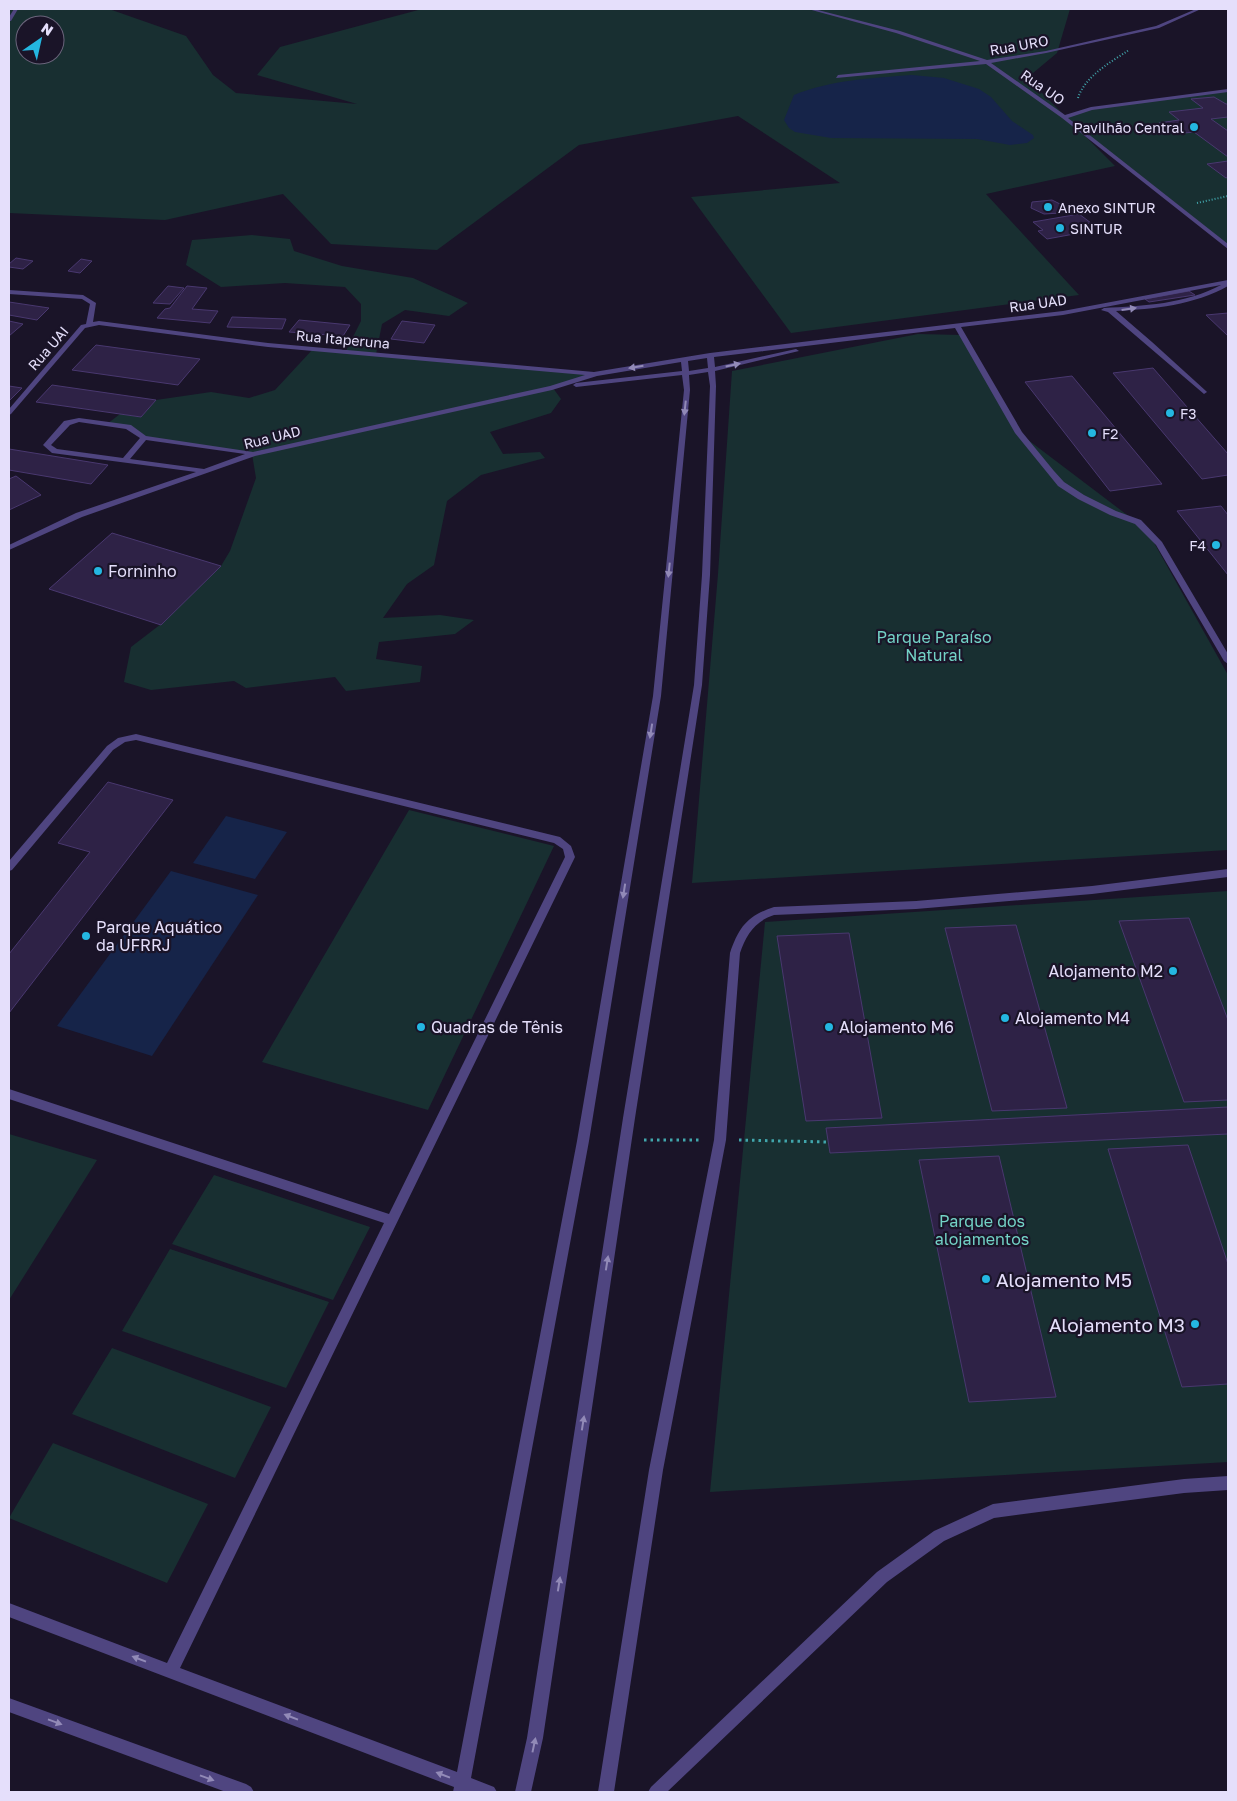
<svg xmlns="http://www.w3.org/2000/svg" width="1237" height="1801" font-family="'Golos Text',sans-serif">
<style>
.green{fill:#182f31;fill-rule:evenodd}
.water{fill:#162449}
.building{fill:#2e2246;stroke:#49386f}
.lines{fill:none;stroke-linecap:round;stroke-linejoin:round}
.path-far1{stroke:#41a6ac;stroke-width:2;stroke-dasharray:1 2;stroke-linecap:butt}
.path{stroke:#41a6ac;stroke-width:3;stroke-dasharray:2.5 4;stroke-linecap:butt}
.service{fill:#4f4580;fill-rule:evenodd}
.oneway{fill:#928ab7}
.poi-dot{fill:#24b7e1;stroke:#1a1428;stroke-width:2}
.labels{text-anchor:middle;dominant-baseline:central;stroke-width:4.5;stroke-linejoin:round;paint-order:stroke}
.far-street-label{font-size:14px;fill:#e5dffb;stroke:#1a1428}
.far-poi-label{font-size:14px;fill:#e5dffb;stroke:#1a1428;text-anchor:start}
.poi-label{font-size:16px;fill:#e5dffb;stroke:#1a1428;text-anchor:start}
.park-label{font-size:16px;fill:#73d2c6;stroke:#1a1428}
.near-poi-label{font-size:19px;fill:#e5dffb;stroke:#1a1428;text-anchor:start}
</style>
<rect width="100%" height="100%" fill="#1a1428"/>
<!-- green -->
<g class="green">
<path d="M9,9H109L186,36L213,75L236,93L357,104L257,75L280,47L422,9H1070L1057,53L1027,78L1066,117L1091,109L1228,90V247L1078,129L1115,166L986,194L1079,295L791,333L691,197L840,183L738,116L579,145L437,250L331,244L283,194L165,220L9,213ZM25,25H55V55H25Z"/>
<polygon points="252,235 290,239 294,251 342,266 413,278 468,303 449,316 405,310 382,324 376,354 596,374 553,388 561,399 551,413 490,432 503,454 540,452 545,458 481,475 447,501 434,565 407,584 383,618 440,615 474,620 455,634 379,642 376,659 422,666 420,682 346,691 335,677 246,688 234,681 151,690 124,682 131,647 161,624 221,566 230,551 256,478 252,454 144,438 133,429 107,424 120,414 141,417 156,400 211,392 249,398 275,390 313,349 346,351 361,321 361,304 345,287 285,283 221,287 186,265 192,240"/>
<polygon points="918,334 961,335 1019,433 1147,530 1228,675 1228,850 692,883 718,574 732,371"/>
<polygon points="409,810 554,846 428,1110 262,1062"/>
<polygon points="1228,891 1228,1462 710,1492 765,922"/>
<polygon points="9,1134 97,1160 9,1300"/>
<polygon points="214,1175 370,1227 333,1300 172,1244"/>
<polygon points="170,1249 329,1302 286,1388 122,1331"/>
<polygon points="112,1348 271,1407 235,1478 72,1414"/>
<polygon points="53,1443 208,1504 167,1583 9,1518"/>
</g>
<!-- water -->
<g class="water">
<path d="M912,75L944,78L979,89L991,97L1012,121L1033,135L1034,138L1027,143L1010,145L977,139L831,138L795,132L789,128L784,120L794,95C831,80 872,78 912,75Z"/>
<polygon points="226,816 287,832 255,879 193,863"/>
<polygon points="171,871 258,895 152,1056 57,1026"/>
</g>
<!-- building -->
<g class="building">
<polygon points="1214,97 1226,104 1228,104 1228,117 1211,119 1228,131 1228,157 1194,132 1175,134 1159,123 1179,120 1169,112 1203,108 1191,99"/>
<polygon points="1228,161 1228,177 1226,178 1207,164"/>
<polygon points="1052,200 1064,206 1060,213 1044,214 1031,208 1032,202"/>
<polygon points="1079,214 1091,223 1077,225 1085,232 1047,239 1038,231 1043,230 1033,222"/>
<polygon points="16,258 33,261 23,269 9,267 9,264"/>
<polygon points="81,259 92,261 80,273 68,271"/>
<polygon points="168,286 184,288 170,304 153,303"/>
<polygon points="187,286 207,288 192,309 218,311 210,323 157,318 165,309 170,308"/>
<polygon points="1189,291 1195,295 1149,302 1145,299"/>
<polygon points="9,302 49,308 37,320 9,315"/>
<polygon points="1228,313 1228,336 1206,315"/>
<polygon points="232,317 286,319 282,329 227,327"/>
<polygon points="299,320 350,325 343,336 289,332"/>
<polygon points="9,321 23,324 9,336"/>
<polygon points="402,321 435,325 424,343 391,339"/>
<polygon points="96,345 200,359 178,385 72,370"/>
<polygon points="1153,368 1228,454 1228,475 1202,479 1113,373"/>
<polygon points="1072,376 1162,484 1110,491 1025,382"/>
<polygon points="52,385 156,400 141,417 36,402"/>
<polygon points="9,386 22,388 9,401"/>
<polygon points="9,449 108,465 91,484 9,470"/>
<polygon points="16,476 41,495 9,510 9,479"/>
<polygon points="1221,506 1228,515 1228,575 1177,511"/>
<polygon points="112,533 221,566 161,625 49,589"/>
<polygon points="108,782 173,800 9,1013 9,954 90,852 58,843"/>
<polygon points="1189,918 1228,1020 1228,1100 1184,1102 1119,921"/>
<polygon points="1016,925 1067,1108 992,1111 945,928"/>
<polygon points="849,933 882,1118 806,1121 777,936"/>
<polygon points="1228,1107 1228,1134 830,1153 826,1128"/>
<polygon points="1188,1145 1228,1264 1228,1384 1182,1387 1108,1149"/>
<polygon points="999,1156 1056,1397 969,1402 919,1160"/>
</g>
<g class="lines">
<!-- path-far1 -->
<g class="path-far1">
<path d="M1078,98C1085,76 1111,62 1129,50"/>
<polyline points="1197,203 1228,196"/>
</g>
<!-- path -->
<g class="path">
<polyline points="644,1140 700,1140"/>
<polyline points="739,1140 828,1142"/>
</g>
<!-- service -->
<g class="service">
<polygon points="14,9 18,9 11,21 9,21 9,17"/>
<polygon points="808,9 814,9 900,31 987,60 1046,51 1156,26 1196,9 1201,9 1159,28 1046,53 991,63 1065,115 1091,107 1228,89 1228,92 1092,110 1068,118 1228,244 1228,249 1062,118 986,64 836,78 838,75 980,61 896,33"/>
<path d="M1228,280V286C1194,305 1154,309 1116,311L1152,342L1206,391L1207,392L1204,394L1108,312L1101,310L1104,308C1143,306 1186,304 1221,285L1063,315L961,327L1022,432L1054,471L1064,482L1084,495L1116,511L1141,520L1162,542L1228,654V664L1224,661L1156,545L1135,524L1110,515L1078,499L1058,486L1015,433L955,328L714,357L715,367L796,349L799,351L715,371L716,386L710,575L702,685L635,1118L543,1738L531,1792H515L527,1738L623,1118L694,685L702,575L710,386L708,372L689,375L690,390L661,696L589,1141L471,1778L494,1787L497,1792H453L454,1787L9,1617V1603L167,1663L384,1223L9,1099V1089L389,1214L565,857L563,849L554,843L136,740L125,742L113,750L12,870L9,871V861L107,746L118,738L136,734L560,837L571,846L575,857L180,1668L457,1772L577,1141L653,696L684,390L682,375L576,387L573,385L576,383L682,371L681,362L597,376L552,390L255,456L82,517L9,550V545L76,513L196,472L52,453L43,445L64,421L79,418L131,425L146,436L253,452L550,386L585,375L268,347L99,325L85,328L11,414L9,415V409L81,325L86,324L90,304L82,299L9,294V290L83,295L96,303L93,322L99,321L268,343L594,372L710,353L1063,311ZM707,358L708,368L689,371L688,361ZM79,422L126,429L140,438L123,458L57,449L51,445L70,425ZM146,440L245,454L204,469L130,459Z"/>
<path d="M1228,869V877L1092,894L916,909L774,915C755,921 746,935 740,953L726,1140L663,1470L614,1792H598L649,1470L714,1140L730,953C739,927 747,916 774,907L916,901L1092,886Z"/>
<polygon points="1228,1476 1228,1490 1184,1493 994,1518 944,1541 887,1582 667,1792 648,1792 651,1787 877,1572 934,1531 993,1504 1184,1479"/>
<polygon points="9,1698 246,1784 251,1787 254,1792 226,1792 9,1712"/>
</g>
</g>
<!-- one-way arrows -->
<defs><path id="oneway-solid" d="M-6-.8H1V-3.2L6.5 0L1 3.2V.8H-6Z" transform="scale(1.25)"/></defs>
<g class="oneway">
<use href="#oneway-solid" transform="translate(1129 309) rotate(-8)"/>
<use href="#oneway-solid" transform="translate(733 365) rotate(-12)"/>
<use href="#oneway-solid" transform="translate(636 367) rotate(171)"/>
<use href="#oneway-solid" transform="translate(685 408) rotate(96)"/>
<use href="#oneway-solid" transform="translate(669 570) rotate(96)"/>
<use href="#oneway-solid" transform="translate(651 731) rotate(99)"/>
<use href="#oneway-solid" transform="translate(624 891) rotate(99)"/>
<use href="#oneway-solid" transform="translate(607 1263) rotate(-81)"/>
<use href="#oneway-solid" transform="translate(583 1423) rotate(-81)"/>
<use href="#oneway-solid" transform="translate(559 1584) rotate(-81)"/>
<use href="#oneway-solid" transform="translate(139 1659) rotate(-159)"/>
<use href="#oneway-solid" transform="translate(291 1717) rotate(-159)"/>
<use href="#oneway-solid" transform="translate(55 1722) rotate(20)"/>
<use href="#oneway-solid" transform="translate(534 1745) rotate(-78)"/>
<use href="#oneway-solid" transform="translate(443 1775) rotate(-159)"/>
<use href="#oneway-solid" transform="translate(207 1778) rotate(20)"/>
</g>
<!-- markers -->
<g class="poi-dot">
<circle cx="1194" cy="127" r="5"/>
<circle cx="1048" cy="207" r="5"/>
<circle cx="1060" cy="228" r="5"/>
<circle cx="1170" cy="413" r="5"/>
<circle cx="1092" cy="433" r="5"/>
<circle cx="1216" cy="545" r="5"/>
<circle cx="98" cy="571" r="5"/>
<circle cx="86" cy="936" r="5"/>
<circle cx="1173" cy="971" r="5"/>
<circle cx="1005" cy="1018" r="5"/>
<circle cx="421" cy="1027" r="5"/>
<circle cx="829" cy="1027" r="5"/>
<circle cx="986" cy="1279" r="5"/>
<circle cx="1195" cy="1324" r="5"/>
</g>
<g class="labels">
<!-- far-street labels -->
<g class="far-street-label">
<text transform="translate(1019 45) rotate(-10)">Rua URO</text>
<text transform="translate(1043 87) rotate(35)">Rua UO</text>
<text transform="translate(1038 303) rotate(-8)">Rua UAD</text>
<text transform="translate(343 339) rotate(5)">Rua Itaperuna</text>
<text transform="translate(48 348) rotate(-49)">Rua UAI</text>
<text transform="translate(272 437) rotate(-14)">Rua UAD</text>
</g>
<!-- far-poi labels -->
<g class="far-poi-label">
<text x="1184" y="127" text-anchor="end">Pavilhão Central</text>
<text x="1058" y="207">Anexo SINTUR</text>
<text x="1070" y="228">SINTUR</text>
<text x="1180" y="413">F3</text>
<text x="1102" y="433">F2</text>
<text x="1206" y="545" text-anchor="end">F4</text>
</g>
<!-- poi labels -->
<g class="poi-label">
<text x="108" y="571">Forninho</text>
<text x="96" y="927">Parque Aquático<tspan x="96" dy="18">da UFRRJ</tspan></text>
<text x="1163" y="971" text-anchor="end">Alojamento M2</text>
<text x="1015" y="1018">Alojamento M4</text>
<text x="431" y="1027">Quadras de Tênis</text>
<text x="839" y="1027">Alojamento M6</text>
</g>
<!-- park labels -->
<g class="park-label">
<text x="934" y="637">Parque Paraíso<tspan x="934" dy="18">Natural</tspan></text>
<text x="982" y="1221">Parque dos<tspan x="982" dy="18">alojamentos</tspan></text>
</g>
<!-- near-poi labels -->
<g class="near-poi-label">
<text x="996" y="1279">Alojamento M5</text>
<text x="1185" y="1324" text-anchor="end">Alojamento M3</text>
</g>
</g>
<!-- border -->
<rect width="1237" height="1801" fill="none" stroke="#e5dffb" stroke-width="20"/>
<!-- north arrow -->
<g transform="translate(40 40) rotate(34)"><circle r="24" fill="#1a1428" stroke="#6b657c"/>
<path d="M0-4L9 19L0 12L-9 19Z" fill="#24b7e1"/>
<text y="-8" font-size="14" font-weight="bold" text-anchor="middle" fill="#e5dffb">N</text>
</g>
</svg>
